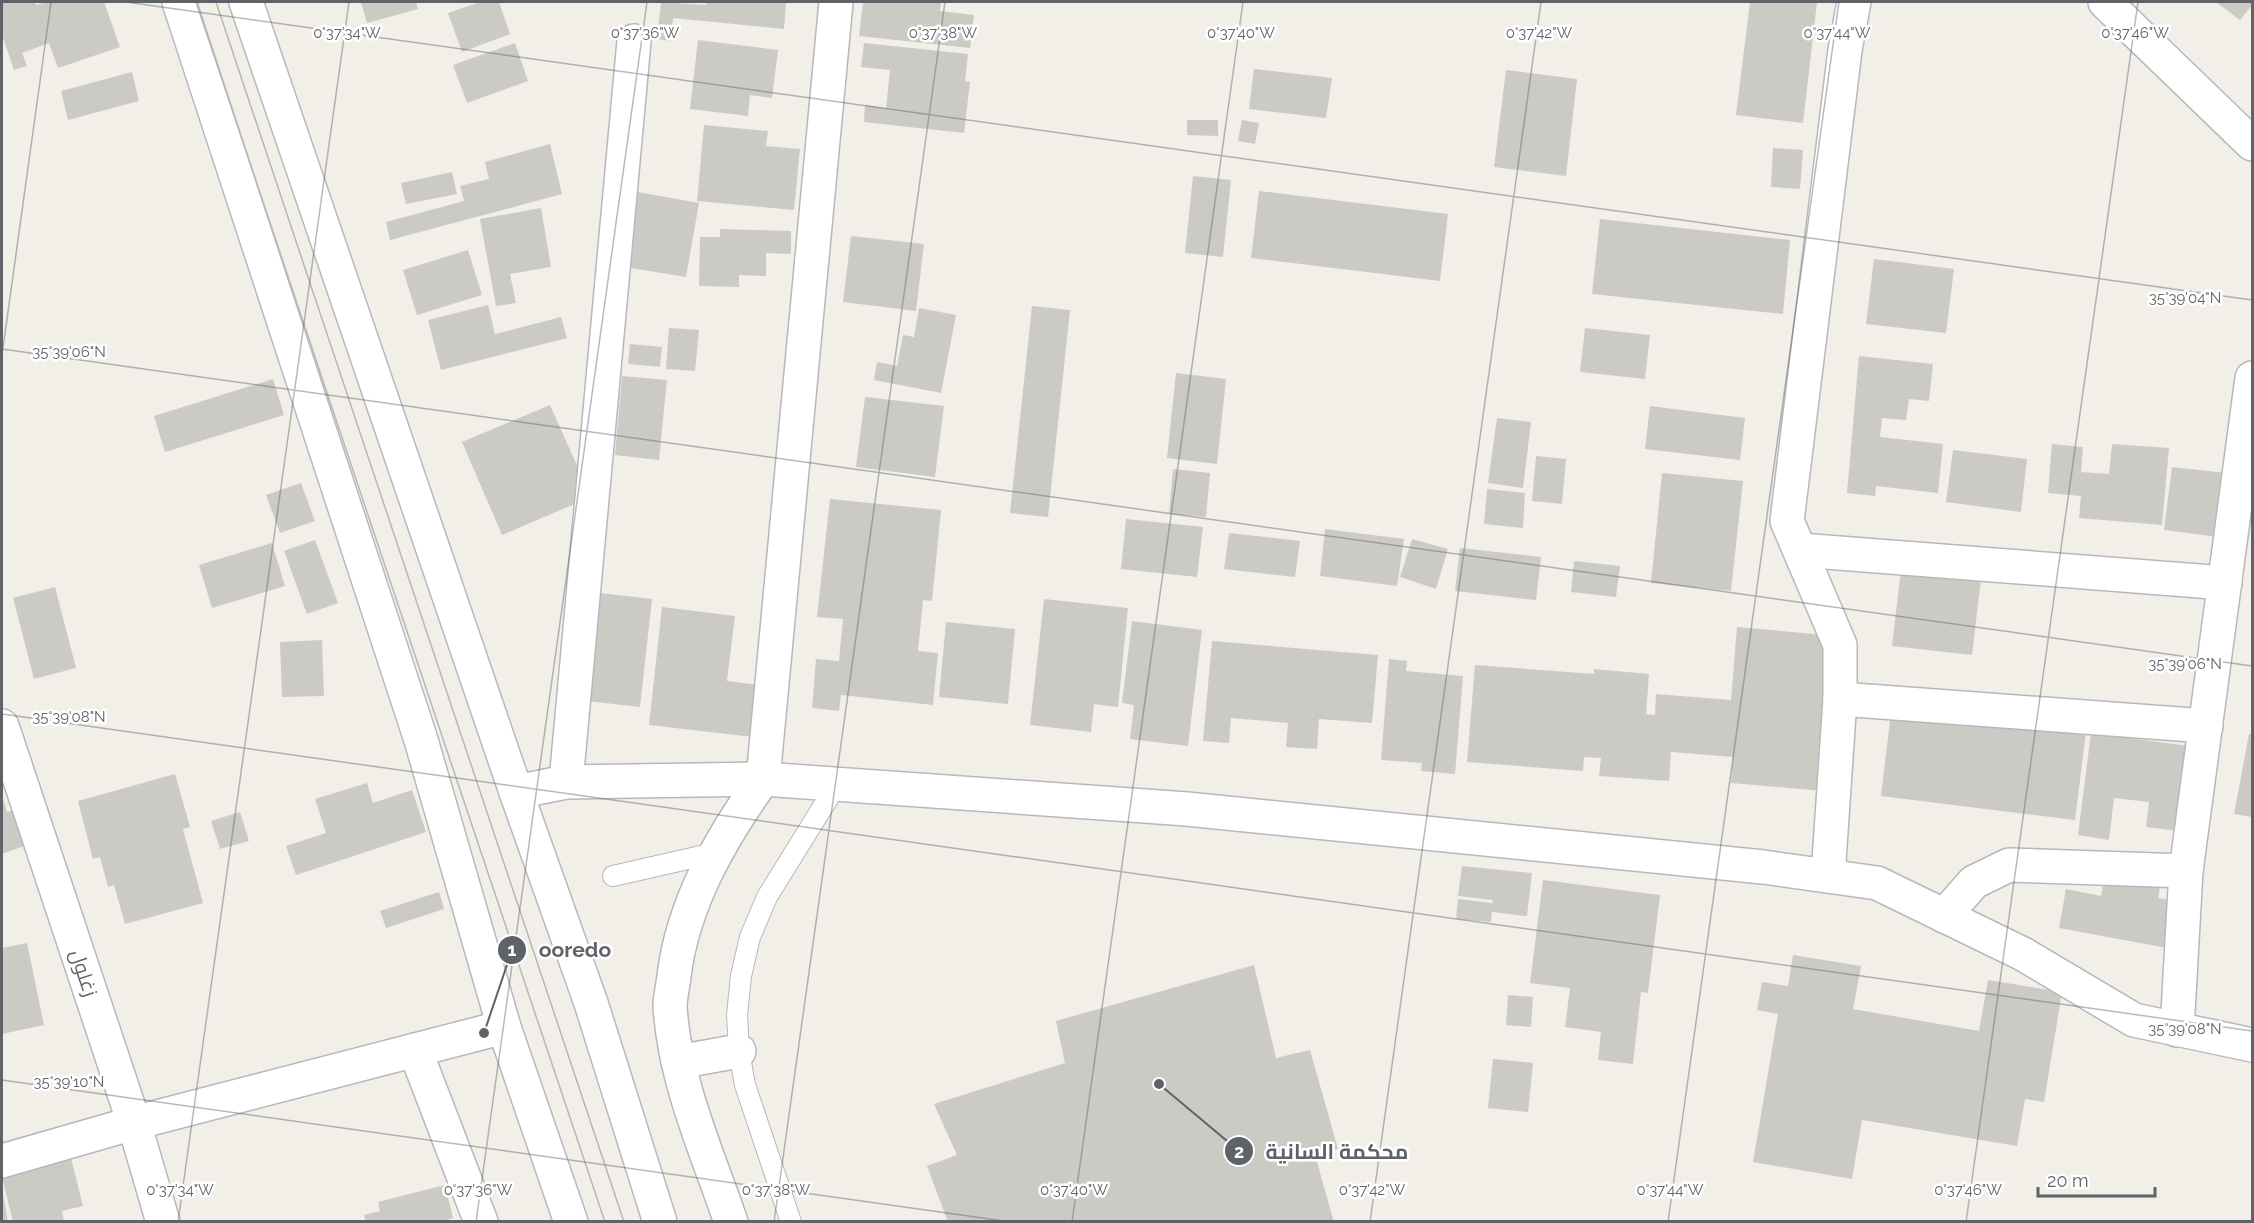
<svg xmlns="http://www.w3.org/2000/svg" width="2254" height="1223" font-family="Raleway,Cairo,sans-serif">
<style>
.building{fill:#cccac5}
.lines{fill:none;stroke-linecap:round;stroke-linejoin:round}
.lane-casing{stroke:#b5b8bc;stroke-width:22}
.street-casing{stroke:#b5b8bc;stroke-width:36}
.secondary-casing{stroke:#b6babf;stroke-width:36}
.lane{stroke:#fff;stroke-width:20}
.street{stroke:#fff;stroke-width:33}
.secondary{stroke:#fff;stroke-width:33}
.tram{stroke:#b6b7b8;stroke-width:1.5}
.ticks{fill:none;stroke:#5f6368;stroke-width:1.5;stroke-opacity:0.45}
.labels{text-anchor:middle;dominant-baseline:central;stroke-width:5;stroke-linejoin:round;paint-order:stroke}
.street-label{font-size:20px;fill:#5f6368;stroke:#fff}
.ticks-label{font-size:15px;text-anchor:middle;fill:#5f6368;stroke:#fff;stroke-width:5;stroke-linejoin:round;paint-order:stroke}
.leader{fill:none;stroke:#5f6368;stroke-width:2}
.callout-dot{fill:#5f6368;stroke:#fff;stroke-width:2}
.mark-label{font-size:18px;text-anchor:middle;font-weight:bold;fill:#fff}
.callout-label{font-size:21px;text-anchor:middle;font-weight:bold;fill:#5f6368;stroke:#fff;stroke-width:5;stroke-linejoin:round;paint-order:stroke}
</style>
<rect width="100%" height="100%" fill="#f1efe8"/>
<!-- building -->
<g class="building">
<polygon points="2,2 35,2 36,5 47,2 104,2 120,47 58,68 49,43 22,53 27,66 14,70 2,35"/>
<polygon points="361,2 416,2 418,9 367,23"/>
<polygon points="480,2 499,2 510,34 462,52 448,13"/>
<polygon points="661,2 706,5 706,2 786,2 784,29 673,18 671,41 657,39"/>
<polygon points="863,2 941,2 940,11 974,15 970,48 859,36"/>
<polygon points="1750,2 1817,2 1803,123 1736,115"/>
<polygon points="2216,2 2252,2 2252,5 2240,20"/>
<polygon points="698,40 778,50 772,98 750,95 748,116 690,109"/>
<polygon points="515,43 528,81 467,103 453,65"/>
<polygon points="864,43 968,54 965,81 970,82 964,133 864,122 865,105 886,108 890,70 861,67"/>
<polygon points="1254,69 1332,78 1326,118 1249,109"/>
<polygon points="1506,70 1577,79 1566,176 1494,167"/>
<polygon points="132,72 139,101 68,120 61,91"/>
<polygon points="1187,120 1218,120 1218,136 1187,135"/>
<polygon points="1242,120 1259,123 1255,144 1238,141"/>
<polygon points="704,125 768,131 766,146 800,149 794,210 697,201"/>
<polygon points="550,144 562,194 390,240 386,222 464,201 460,186 489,179 485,162"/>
<polygon points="1773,148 1803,150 1800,189 1771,187"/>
<polygon points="452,172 457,194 406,204 401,183"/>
<polygon points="1193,176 1231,180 1223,257 1185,253"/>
<polygon points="1259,191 1448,214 1440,281 1251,258"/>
<polygon points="638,192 699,203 686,277 625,267"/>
<polygon points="541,208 551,267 510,274 516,303 496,306 480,219"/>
<polygon points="1600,219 1790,240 1783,314 1592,294"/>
<polygon points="720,229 791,231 791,254 766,253 766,276 739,275 739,287 699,286 700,237 720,237"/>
<polygon points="851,236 924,244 916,311 843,302"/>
<polygon points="468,250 482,295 417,315 403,270"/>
<polygon points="1874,259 1954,269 1946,333 1866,324"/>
<polygon points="488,305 495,334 561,317 567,338 441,370 428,320"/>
<polygon points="1032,306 1070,310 1048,517 1010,513"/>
<polygon points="919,308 956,315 941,393 874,380 877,362 897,366 903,335 914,337"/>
<polygon points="669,328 699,330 695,371 666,369"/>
<polygon points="1585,328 1650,335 1645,379 1580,372"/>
<polygon points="630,344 662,347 660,367 628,364"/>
<polygon points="1859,356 1933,364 1929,401 1909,399 1906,420 1882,418 1880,437 1943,444 1938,493 1876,486 1875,496 1847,493"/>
<polygon points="1176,373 1226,379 1217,464 1167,458"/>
<polygon points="622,376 667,380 659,460 615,455"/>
<polygon points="273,379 284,415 165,452 154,416"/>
<polygon points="865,397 944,406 935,477 856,467"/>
<polygon points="550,405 591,497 502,535 462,442"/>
<polygon points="1650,406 1745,418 1740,460 1645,449"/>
<polygon points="1497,418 1531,422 1523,488 1488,483"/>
<polygon points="2052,444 2083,447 2081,472 2109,474 2112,444 2169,448 2162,525 2079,518 2081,496 2048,493"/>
<polygon points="1953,450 2027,459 2021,512 1946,502"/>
<polygon points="1536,456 1566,459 1562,504 1532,501"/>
<polygon points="2172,467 2226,473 2218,537 2164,530"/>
<polygon points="1173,469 1210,473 1206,517 1169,514"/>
<polygon points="1662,473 1743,481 1731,591 1651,583"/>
<polygon points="301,483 315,521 280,533 266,495"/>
<polygon points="1487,489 1525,493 1523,528 1484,524"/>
<polygon points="830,499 941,510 932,601 923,600 918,651 938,653 933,705 841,695 839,711 812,708 816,659 839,661 843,619 817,617"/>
<polygon points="1126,519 1203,527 1197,577 1121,569"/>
<polygon points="1325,529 1404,539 1397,586 1320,576"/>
<polygon points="1229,533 1300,541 1295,577 1224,569"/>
<polygon points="1412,539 1448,549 1436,589 1400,577"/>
<polygon points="315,540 338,603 307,614 284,551"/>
<polygon points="272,543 285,586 212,608 199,565"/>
<polygon points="1460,548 1541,557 1536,600 1455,591"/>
<polygon points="1574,561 1620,566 1616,597 1571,592"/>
<polygon points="1902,561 1982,570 1972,655 1892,646"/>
<polygon points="55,587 76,668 34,679 13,598"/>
<polygon points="600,593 652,599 640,707 587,701"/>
<polygon points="1044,599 1128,608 1118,707 1094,704 1091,732 1030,725"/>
<polygon points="662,607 735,616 727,681 759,685 753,737 649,725"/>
<polygon points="1132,621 1202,630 1188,746 1130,739 1134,705 1122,703"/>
<polygon points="946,622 1015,629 1008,704 939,697"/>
<polygon points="1737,627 1826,635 1823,667 1833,667 1824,791 1731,783 1733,757 1671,752 1669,781 1599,776 1601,758 1584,757 1583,771 1467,762 1475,665 1594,674 1594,669 1649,674 1646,714 1655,715 1656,694 1731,700"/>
<polygon points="322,640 324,696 282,697 280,642"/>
<polygon points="1212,641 1378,655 1372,723 1319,719 1317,749 1286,747 1288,723 1231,718 1229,743 1203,741"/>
<polygon points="1389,659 1407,661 1406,671 1463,676 1455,774 1421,771 1422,763 1381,760"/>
<polygon points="1892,704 2087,724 2075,820 1881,796"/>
<polygon points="2091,733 2196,747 2186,832 2146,827 2149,802 2114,798 2109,840 2078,835"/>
<polygon points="2249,734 2252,735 2252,817 2234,814"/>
<polygon points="175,774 190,827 183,829 203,903 125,924 114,885 108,887 100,857 93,859 78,801"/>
<polygon points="367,783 373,803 412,790 426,832 296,875 286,846 326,833 315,799"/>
<polygon points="2,796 7,812 22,807 35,842 2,854"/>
<polygon points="240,812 249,841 220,849 211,821"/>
<polygon points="1462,866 1532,873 1527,916 1492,912 1491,922 1456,919 1458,899 1492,903 1493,900 1458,896"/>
<polygon points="2106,867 2162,877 2158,898 2187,903 2178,950 2059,928 2066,889 2101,896"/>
<polygon points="1543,880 1660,895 1648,993 1641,992 1633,1064 1598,1060 1601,1032 1565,1027 1570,988 1530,983"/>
<polygon points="439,892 444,909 386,928 380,911"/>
<polygon points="27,943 44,1025 2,1034 2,948"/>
<polygon points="1793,955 1861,966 1853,1009 1979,1031 1988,980 2062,992 2044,1102 2025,1099 2017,1146 1862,1120 1852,1179 1753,1162 1778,1014 1757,1010 1762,982 1788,986"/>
<polygon points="1254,965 1276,1058 1310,1050 1338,1149 1315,1155 1334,1222 948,1222 927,1166 957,1155 934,1104 1065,1063 1056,1021"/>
<polygon points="1508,995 1533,997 1531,1027 1506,1025"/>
<polygon points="1493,1059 1533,1063 1528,1112 1488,1108"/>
<polygon points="70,1154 83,1206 62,1211 64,1222 13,1222 2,1177"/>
<polygon points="445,1185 453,1218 440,1222 366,1222 364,1215 380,1211 378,1202"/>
<polygon points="2,1194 3,1194 8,1222 2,1222"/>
</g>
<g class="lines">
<defs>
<g id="lane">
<polyline points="613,876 714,853"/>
<polyline points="791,1222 745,1085 739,1051 737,1015 741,976 750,937 767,897 837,784"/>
</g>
<g id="street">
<polyline points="1800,550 2225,583"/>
<polyline points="1840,699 2206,726"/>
<polyline points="2,726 134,1123 163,1222"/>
<polyline points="566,782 634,41"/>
<polyline points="516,792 566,782 763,779 1187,809 1763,867 1877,883 2023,954 2134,1020 2252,1045"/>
<polyline points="1828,876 1840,699 1840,645 1787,521 1845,50 1854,2"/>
<polyline points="1944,916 1974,882 2009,865 2186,871"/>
<polyline points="2177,1030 2186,871 2252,378"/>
<polyline points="415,1050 481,1222"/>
<polyline points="678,1062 739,1051"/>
<polyline points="2,1161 134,1123 504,1027"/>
<path d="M731,1222C707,1152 675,1082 670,1007C670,997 673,986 674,976C683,903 721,838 763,779L836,2"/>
</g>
<g id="secondary">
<polyline points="179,2 421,740 504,1027 571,1222"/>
<polyline points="246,2 516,792 591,1003 660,1222"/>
<polyline points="2105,2 2252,144"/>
</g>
</defs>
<!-- lane casing -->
<use href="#lane" class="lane-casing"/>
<!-- street casing -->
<use href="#street" class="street-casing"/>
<!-- secondary casing -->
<use href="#secondary" class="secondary-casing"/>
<!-- lane -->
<use href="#lane" class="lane"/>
<!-- street -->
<use href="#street" class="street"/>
<!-- secondary -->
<use href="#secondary" class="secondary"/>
<!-- tram -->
<g class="tram">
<polyline points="196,2 605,1222"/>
<polyline points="216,2 624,1222"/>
</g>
</g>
<!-- ticks -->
<path class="ticks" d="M126,2L2252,300M2,349L2252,666M2,355L51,2M2,714L2252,1031M2,1080L1011,1222M178,1222L349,2M476,1222L647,2M774,1222L945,2M1072,1222L1243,2M1370,1222L1541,2M1668,1222L1839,2M1966,1222L2138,2"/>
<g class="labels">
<!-- street labels -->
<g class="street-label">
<text transform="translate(84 973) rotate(72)">زغلول</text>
</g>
</g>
<g class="ticks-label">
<text x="347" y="38">0°37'34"W</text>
<text x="645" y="38">0°37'36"W</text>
<text x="943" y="38">0°37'38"W</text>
<text x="1241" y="38">0°37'40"W</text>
<text x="1539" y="38">0°37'42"W</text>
<text x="1837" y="38">0°37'44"W</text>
<text x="2135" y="38">0°37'46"W</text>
<text x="2185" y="303">35°39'04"N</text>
<text x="69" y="357">35°39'06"N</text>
<text x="2185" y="669">35°39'06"N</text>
<text x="69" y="722">35°39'08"N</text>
<text x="2185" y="1034">35°39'08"N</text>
<text x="69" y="1087">35°39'10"N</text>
<text x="180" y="1195">0°37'34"W</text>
<text x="478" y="1195">0°37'36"W</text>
<text x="776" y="1195">0°37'38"W</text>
<text x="1074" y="1195">0°37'40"W</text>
<text x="1372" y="1195">0°37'42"W</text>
<text x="1670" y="1195">0°37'44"W</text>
<text x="1968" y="1195">0°37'46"W</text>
</g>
<!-- callouts -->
<path class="leader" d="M484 1033L512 950M1159 1084L1239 1151"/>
<g class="callout-dot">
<circle cx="484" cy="1033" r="6"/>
<circle cx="1159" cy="1084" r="6"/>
<circle cx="512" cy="950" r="15"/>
<circle cx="1239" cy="1151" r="15"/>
</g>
<g class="mark-label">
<text x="512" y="956">1</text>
<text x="1239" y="1158">2</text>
</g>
<g class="callout-label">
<text x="575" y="957">ooredo</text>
<text x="1337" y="1159">محكمة السانية</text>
</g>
<!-- border -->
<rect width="2254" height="1223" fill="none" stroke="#5f6368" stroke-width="6"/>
<!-- scale -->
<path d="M2038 1187v9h117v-9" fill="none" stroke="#5f6368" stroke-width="3"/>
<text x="2047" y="1187" font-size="18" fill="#5f6368" stroke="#ffffff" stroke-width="4.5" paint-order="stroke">20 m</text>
</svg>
